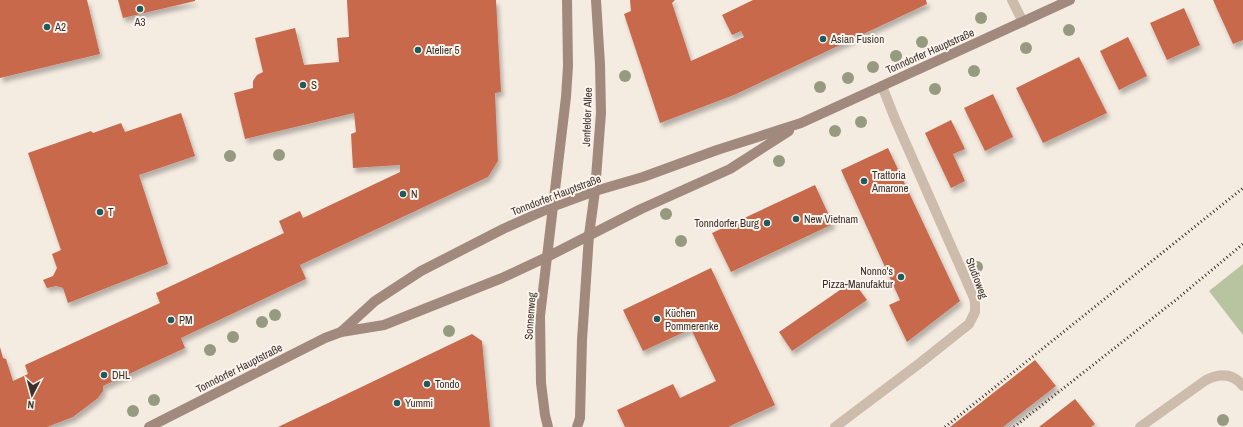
<svg xmlns="http://www.w3.org/2000/svg" width="1243" height="427" font-family="'Archivo Narrow',sans-serif">
<style>
.green{fill:#b8c4a0}
.building{fill:#c8694b;filter:url(#shadow)}
.lines{fill:none;stroke-linecap:round;stroke-linejoin:round}
.lane{stroke:#cdbbac;stroke-width:10}
.street{stroke:#cdbbac;stroke-width:10}
.secondary{stroke:#a18a7d;stroke-width:10}
.rail{stroke:#3b302b;stroke-width:3;stroke-dasharray:1 3;stroke-linecap:butt}
.tree{fill:#969b7f}
.poi-dot{fill:#1f5a5e;stroke:#fbf5ee;stroke-width:1.5}
.labels{text-anchor:middle;dominant-baseline:central;stroke-width:4;stroke-linejoin:round;paint-order:stroke}
.poi-label{font-size:11px;fill:#3b302b;stroke:#fbf5ee;text-anchor:start}
.street-label{font-size:11px;fill:#3b302b;stroke:#fbf5ee}
</style>
<defs>
<filter id="shadow"><feDropShadow dx="2.5" dy="4.5" stdDeviation="2" flood-color="#0004"/></filter>
</defs>
<rect width="100%" height="100%" fill="#f4ebe1"/>
<!-- green -->
<polygon class="green" points="1243,264 1243,335 1209,291"/>
<!-- building -->
<g class="building">
<polygon points="0,0 87,0 100,54 0,78"/>
<polygon points="118,0 195,0 195,1 123,18"/>
<polygon points="347,0 496,0 501,92 495,93 498,161 488,177 300,265 306,279 181,338 185,348 103,386 103,391 98,398 73,417 47,427 0,427 0,347 3,358 6,359 13,381 28,374 25,365 160,303 156,293 284,233 279,221 300,211 303,218 400,172 400,165 353,168 351,134 356,132 354,113 245,139 234,93 253,88 253,81 257,75 263,72 255,38 295,28 304,65 339,62 337,38 349,37"/>
<polygon points="630,0 675,0 672,3 691,61 744,37 741,31 732,35 722,15 753,0 926,0 927,4 734,95 660,123 624,14 631,11"/>
<polygon points="1213,0 1243,0 1243,40 1233,44"/>
<polygon points="1184,8 1200,45 1167,60 1150,23"/>
<polygon points="1128,37 1147,76 1119,90 1100,51"/>
<polygon points="1079,57 1107,113 1043,143 1016,88"/>
<polygon points="993,94 1013,137 985,151 964,108"/>
<polygon points="181,113 195,156 139,175 168,264 68,303 63,288 56,286 47,288 43,280 53,276 57,268 52,254 61,250 28,153 91,131 93,133 121,123 125,132"/>
<polygon points="951,120 965,149 953,154 965,181 951,188 925,133"/>
<polygon points="888,148 960,301 907,342 889,305 900,300 841,170"/>
<polygon points="815,185 833,224 731,272 712,233"/>
<polygon points="711,268 775,405 728,427 625,427 617,410 673,384 680,398 716,381 691,329 643,351 623,310"/>
<polygon points="853,281 867,300 792,351 779,332"/>
<polygon points="472,334 482,341 490,427 278,427"/>
<polygon points="1035,360 1056,386 1003,427 950,427"/>
<polygon points="1075,399 1095,424 1091,427 1039,427"/>
</g>
<g class="lines">
<!-- lane -->
<g class="lane">
<polyline points="1012,0 1023,22"/>
<path d="M1140,427L1206,380C1220,373 1233,373 1243,386"/>
</g>
<!-- street -->
<polyline class="street" points="835,427 920,363 969,324 975,312 975,303 974,298 895,119 882,86"/>
<!-- secondary -->
<g class="secondary">
<polyline points="341,332 375,301 421,271 503,229 554,206 595,191 643,177 717,150 801,123 1070,0"/>
<polyline points="149,427 325,338 341,332 384,325 502,278 547,257 641,209 730,169 789,131"/>
<polyline points="548,427 545,415 541,383 540,316 566,97 568,66 567,0"/>
<polyline points="577,427 580,418 582,340 589,235 595,191 601,113 600,64 596,0"/>
</g>
<!-- rail -->
<g class="rail">
<polyline points="945,427 1243,188"/>
<polyline points="1014,427 1177,299 1243,244"/>
</g>
</g>
<!-- trees -->
<g class="tree">
<circle cx="981" cy="18" r="6"/>
<circle cx="1069" cy="30" r="6"/>
<circle cx="922" cy="42" r="6"/>
<circle cx="1026" cy="48" r="6"/>
<circle cx="896" cy="56" r="6"/>
<circle cx="873" cy="67" r="6"/>
<circle cx="974" cy="71" r="6"/>
<circle cx="625" cy="76" r="6"/>
<circle cx="848" cy="78" r="6"/>
<circle cx="820" cy="87" r="6"/>
<circle cx="935" cy="89" r="6"/>
<circle cx="861" cy="122" r="6"/>
<circle cx="835" cy="131" r="6"/>
<circle cx="279" cy="155" r="6"/>
<circle cx="230" cy="156" r="6"/>
<circle cx="779" cy="161" r="6"/>
<circle cx="666" cy="214" r="6"/>
<circle cx="681" cy="241" r="6"/>
<circle cx="977" cy="267" r="6"/>
<circle cx="275" cy="315" r="6"/>
<circle cx="262" cy="322" r="6"/>
<circle cx="449" cy="331" r="6"/>
<circle cx="233" cy="337" r="6"/>
<circle cx="210" cy="350" r="6"/>
<circle cx="154" cy="400" r="6"/>
<circle cx="133" cy="411" r="6"/>
<circle cx="1223" cy="420" r="6"/>
</g>
<!-- markers -->
<g class="poi-dot">
<circle cx="140" cy="9" r="4"/>
<circle cx="47" cy="27" r="4"/>
<circle cx="823" cy="39" r="4"/>
<circle cx="418" cy="50" r="4"/>
<circle cx="303" cy="85" r="4"/>
<circle cx="864" cy="181" r="4"/>
<circle cx="403" cy="194" r="4"/>
<circle cx="100" cy="212" r="4"/>
<circle cx="796" cy="219" r="4"/>
<circle cx="767" cy="223" r="4"/>
<circle cx="901" cy="277" r="4"/>
<circle cx="657" cy="319" r="4"/>
<circle cx="171" cy="320" r="4"/>
<circle cx="104" cy="375" r="4"/>
<circle cx="427" cy="384" r="4"/>
<circle cx="397" cy="403" r="4"/>
</g>
<g class="labels">
<!-- poi labels -->
<g class="poi-label">
<text x="140" y="22" text-anchor="middle">A3</text>
<text x="55" y="27">A2</text>
<text x="831" y="39">Asian Fusion</text>
<text x="426" y="50">Atelier 5</text>
<text x="311" y="85">S</text>
<text x="872" y="175">Trattoria<tspan x="872" dy="13">Amarone</tspan></text>
<text x="411" y="194">N</text>
<text x="108" y="212">T</text>
<text x="804" y="219">New Vietnam</text>
<text x="759" y="223" text-anchor="end">Tonndorfer Burg</text>
<text x="893" y="271" text-anchor="end">Nonno's<tspan x="893" dy="13">Pizza-Manufaktur</tspan></text>
<text x="665" y="313">Küchen<tspan x="665" dy="13">Pommerenke</tspan></text>
<text x="179" y="320">PM</text>
<text x="112" y="375">DHL</text>
<text x="435" y="384">Tondo</text>
<text x="405" y="403">Yummi</text>
</g>
<!-- street labels -->
<g class="street-label">
<text transform="translate(930 51) rotate(-24)">Tonndorfer Hauptstraße</text>
<text transform="translate(587 117) rotate(-88)">Jenfelder Allee</text>
<text transform="translate(556 195) rotate(-21)">Tonndorfer Hauptstraße</text>
<text transform="translate(977 278) rotate(69)">Studioweg</text>
<text transform="translate(530 316) rotate(-86)">Sonnenweg</text>
<text transform="translate(239 368) rotate(-27)">Tonndorfer Hauptstraße</text>
</g>
</g>
<!-- north arrow -->
<g transform="translate(32 395) rotate(186)" stroke="#fbf5ee" stroke-width="3" paint-order="stroke">
<path d="M0-3L7 15L0 10L-7 15Z" fill="#3b302b"/>
<text y="-6" font-size="11" font-weight="bold" text-anchor="middle" fill="#3b302b">N</text>
</g>
</svg>
